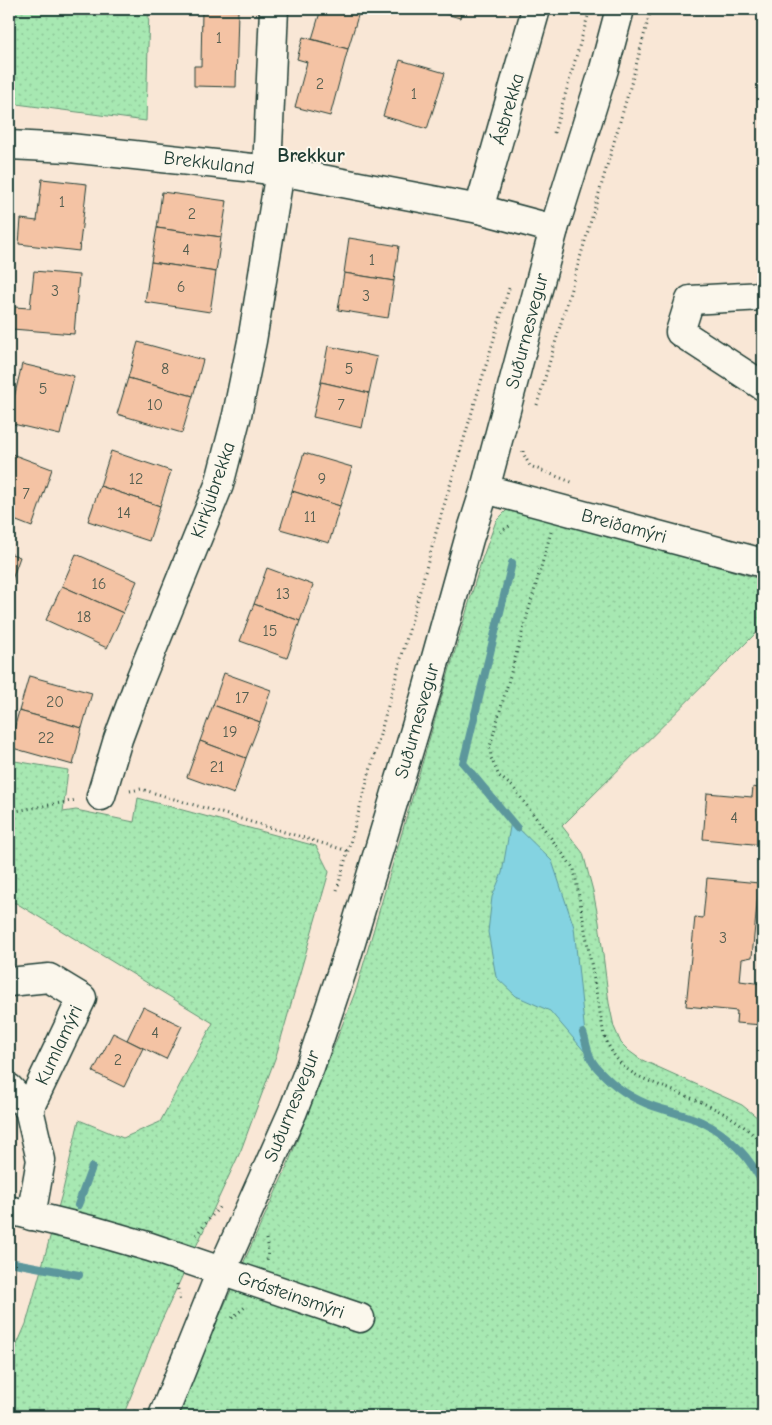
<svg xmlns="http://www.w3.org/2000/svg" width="772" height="1425" font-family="'Comic Neue',sans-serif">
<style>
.green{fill:url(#green-dots);stroke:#639273}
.water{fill:#84d3e1;stroke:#5c979c}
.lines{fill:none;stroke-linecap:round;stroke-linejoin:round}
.stream{stroke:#5c979c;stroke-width:8}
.building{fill:#f4c3a4;stroke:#1f3d34}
.minor-casing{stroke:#1f3d34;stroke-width:31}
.path{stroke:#1f3d34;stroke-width:3;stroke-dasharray:1 4;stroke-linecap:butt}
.minor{stroke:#fbf7ec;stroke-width:28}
.labels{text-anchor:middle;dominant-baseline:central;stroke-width:4;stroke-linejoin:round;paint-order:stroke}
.number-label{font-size:16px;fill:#545e50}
.street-label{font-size:19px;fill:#1f3d34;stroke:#fbf7ec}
.neighbourhood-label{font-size:20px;font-weight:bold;fill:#1f3d34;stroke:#fbf7ec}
</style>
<defs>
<pattern id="green-dots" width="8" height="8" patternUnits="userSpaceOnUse" patternTransform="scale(1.25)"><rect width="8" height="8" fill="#a7e8b2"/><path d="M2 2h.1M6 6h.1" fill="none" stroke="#8fc89a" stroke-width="1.8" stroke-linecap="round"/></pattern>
</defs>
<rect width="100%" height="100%" fill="#f9e7d6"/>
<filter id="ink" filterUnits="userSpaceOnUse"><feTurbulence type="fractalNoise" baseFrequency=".02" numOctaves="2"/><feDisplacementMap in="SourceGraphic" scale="10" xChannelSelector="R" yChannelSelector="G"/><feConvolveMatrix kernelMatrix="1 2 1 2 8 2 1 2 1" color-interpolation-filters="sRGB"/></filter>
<g filter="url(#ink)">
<!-- green -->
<g class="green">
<polygon points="9,9 149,9 146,121 9,103"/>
<polygon points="521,508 763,580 763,626 562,826 583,853 593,891 599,922 609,1003 614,1027 621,1043 629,1051 640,1059 742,1105 763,1122 763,1416 178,1416 190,1381 286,1169 356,990 481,562 496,521 508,509"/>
<polygon points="9,760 68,770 63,812 76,810 134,822 138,798 316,846 329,872 276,1056 241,1150 159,1326 123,1416 9,1416 9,1363 26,1324 63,1190 79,1120 123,1138 160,1122 213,1023 16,903 9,903"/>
</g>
<!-- water -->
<polygon class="water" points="511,821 552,861 574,927 586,1044 591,1059 550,1011 516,996 496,977 488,932 492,897 502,873"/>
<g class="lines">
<!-- stream -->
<g class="stream">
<polyline points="512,563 463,763 517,828"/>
<path d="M583,1033C586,1041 587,1051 591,1059C594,1066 601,1072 606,1077C622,1093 641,1103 662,1109C676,1113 690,1116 702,1122C729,1135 751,1158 763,1185"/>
<polyline points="78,1205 92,1167"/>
<polyline points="9,1262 79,1275"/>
</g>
</g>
<!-- building -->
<g class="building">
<polygon points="321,9 360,9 348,49 312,39"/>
<polygon points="428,9 462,9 460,18"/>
<polygon points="202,10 238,11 236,87 194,86 194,66 201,66"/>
<polygon points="303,37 348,49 330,116 295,107 307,62 297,59"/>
<polygon points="400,60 445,73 427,129 383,116"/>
<polygon points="42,179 87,184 79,251 19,244 21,219 37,221"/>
<polygon points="162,192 227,201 221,237 157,228"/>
<polygon points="157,228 221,237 216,272 151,262"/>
<polygon points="349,238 399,246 394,281 344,273"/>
<polygon points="151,262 216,272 210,312 145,302"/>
<polygon points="34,271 79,275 74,334 12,329 14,307 30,308"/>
<polygon points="344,273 394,281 388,318 338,310"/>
<polygon points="138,342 203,360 193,396 128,378"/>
<polygon points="328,346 377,357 369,393 321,382"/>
<polygon points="22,364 74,376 60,435 9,423 9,401 13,402"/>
<polygon points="128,378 193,396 182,433 117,414"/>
<polygon points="321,382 369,393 362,428 313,417"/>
<polygon points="111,451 171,471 160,506 100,486"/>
<polygon points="9,453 52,469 32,527 9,518"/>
<polygon points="304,453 352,467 340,506 292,491"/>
<polygon points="100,486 160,506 149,541 88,521"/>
<polygon points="292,491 340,506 329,543 280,529"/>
<polygon points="9,553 20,557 9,588"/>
<polygon points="76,554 137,581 123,613 62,586"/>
<polygon points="267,568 313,585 300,621 254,604"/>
<polygon points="62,586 123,613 107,648 46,620"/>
<polygon points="254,604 300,621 287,658 240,641"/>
<polygon points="224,673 271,690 260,722 213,705"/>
<polygon points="29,676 92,693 82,728 19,711"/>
<polygon points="213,705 260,722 246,758 200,741"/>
<polygon points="19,711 82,728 73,765 9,747"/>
<polygon points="200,741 246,758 234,794 187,777"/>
<polygon points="753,787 763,789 763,845 703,839 707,793 752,797"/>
<polygon points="707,878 759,883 752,957 742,959 740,981 763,984 763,1025 736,1023 737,1011 686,1006 695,917 703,918"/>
<polygon points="143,1007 182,1026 166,1059 127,1040"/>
<polygon points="113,1033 143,1048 124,1087 93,1072"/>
</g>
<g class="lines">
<defs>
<g id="minor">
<polyline points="9,145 70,148 280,171 479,209 554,229"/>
<polyline points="267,170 274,9"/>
<polyline points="479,209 536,9"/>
<polyline points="763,296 690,300 680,332 763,386"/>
<polyline points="485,489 763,563"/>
<polyline points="101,796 118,739 141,677 219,485 237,415 252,341 280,171"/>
<polyline points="9,982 49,978 82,998 29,1109"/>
<polyline points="9,1088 29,1109 41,1160 31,1216"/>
<polyline points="9,1210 91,1230 150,1247 360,1318"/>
<polyline points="163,1416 218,1279 293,1111 310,1067 346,959 427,690 469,539 485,489 554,229 604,69 620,9"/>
</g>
</defs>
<!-- minor casing -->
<use href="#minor" class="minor-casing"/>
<!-- path -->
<g class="path">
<polyline points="554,133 590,9"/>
<polyline points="537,405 633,77 651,9"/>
<polyline points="523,451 523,453 530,466 574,483"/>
<polyline points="500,532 511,525"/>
<path d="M551,532L490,746L491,758L499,776L513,787L574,869L604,1035C617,1068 631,1074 661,1086C681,1094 703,1102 721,1112C738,1120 751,1132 763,1145"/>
<polyline points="130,791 141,789 348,851"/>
<polyline points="9,809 16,811 77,800"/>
<polyline points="337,890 437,529 510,285"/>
<polyline points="196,1235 221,1205"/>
<polyline points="266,1239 268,1251 267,1260"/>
<polyline points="177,1284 180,1303"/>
<polyline points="232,1318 246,1306"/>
<polyline points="133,1416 136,1408"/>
</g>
<!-- minor -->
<use href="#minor" class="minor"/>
</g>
</g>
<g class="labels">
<!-- number labels -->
<g class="number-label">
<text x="219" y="38">1</text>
<text x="320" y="84">2</text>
<text x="414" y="94">1</text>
<text x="62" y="202">1</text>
<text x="192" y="214">2</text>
<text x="186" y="250">4</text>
<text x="372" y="260">1</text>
<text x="181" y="287">6</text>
<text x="55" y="291">3</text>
<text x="366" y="296">3</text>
<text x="165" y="369">8</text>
<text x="349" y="369">5</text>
<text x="43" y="389">5</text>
<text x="155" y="405">10</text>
<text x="341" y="405">7</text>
<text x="136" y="479">12</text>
<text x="322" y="479">9</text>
<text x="26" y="494">7</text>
<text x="124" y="513">14</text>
<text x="310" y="517">11</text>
<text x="99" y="584">16</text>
<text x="283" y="594">13</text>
<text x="84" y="617">18</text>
<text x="270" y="631">15</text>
<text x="242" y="698">17</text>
<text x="55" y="702">20</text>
<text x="230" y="732">19</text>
<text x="46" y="738">22</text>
<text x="217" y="767">21</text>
<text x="734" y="818">4</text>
<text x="723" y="938">3</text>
<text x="155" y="1033">4</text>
<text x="118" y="1060">2</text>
</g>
<!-- street labels -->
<g class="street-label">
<text transform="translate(508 109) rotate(-74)">Ásbrekka</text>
<text transform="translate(209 163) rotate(7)">Brekkuland</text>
<text transform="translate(527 331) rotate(-75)">Suðurnesvegur</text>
<text transform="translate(213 490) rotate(-71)">Kirkjubrekka</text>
<text transform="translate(624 526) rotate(15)">Breiðamýri</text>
<text transform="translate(417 721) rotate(-74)">Suðurnesvegur</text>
<text transform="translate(59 1045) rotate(-65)">Kumlamýri</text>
<text transform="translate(292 1106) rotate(-68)">Suðurnesvegur</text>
<text transform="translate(291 1295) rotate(19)">Grásteinsmýri</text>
</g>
<!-- neighbourhood labels -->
<g class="neighbourhood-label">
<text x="311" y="155">Brekkur</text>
</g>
</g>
<!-- margin -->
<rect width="772" height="1425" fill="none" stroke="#fbf7ec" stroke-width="30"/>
<rect x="15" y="15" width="742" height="1395" fill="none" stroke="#1f3d34" stroke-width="2" filter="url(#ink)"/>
</svg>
